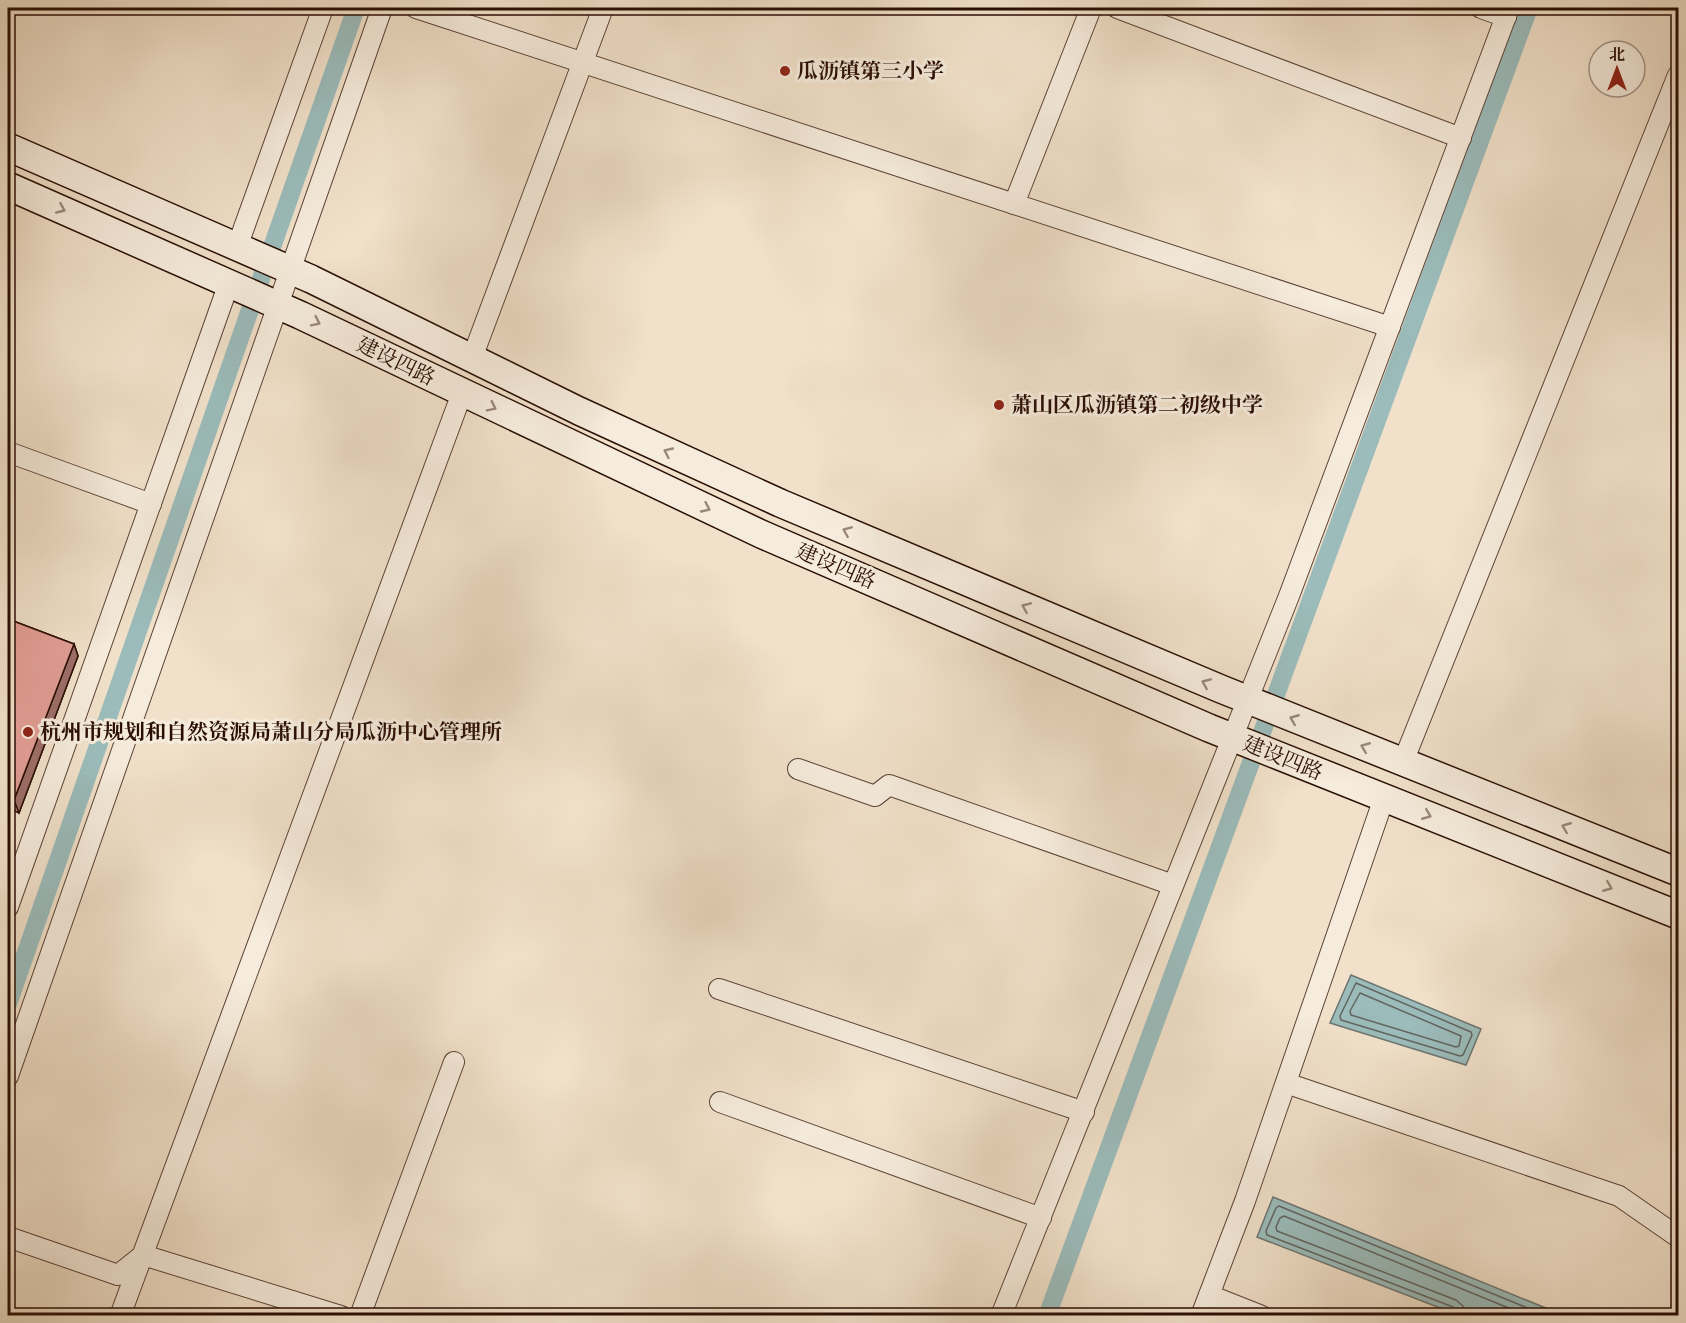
<svg xmlns="http://www.w3.org/2000/svg" width="1686" height="1323" font-family="'IM FELL French Canon','Noto Serif SC',serif">
<style>
.water{fill:#9bbcbb;stroke:#6e7672;stroke-width:1.5}
.lines{fill:none;stroke-linecap:round;stroke-linejoin:round}
.shore{stroke:#626560;stroke-width:1.5}
.canal{stroke:#9bbcbb;stroke-width:18}
.street-casing{stroke:#5c4336;stroke-width:22}
.secondary-casing{stroke:#2a0e04;stroke-width:30}
.street{stroke:#f6ecdd;stroke-width:20}
.secondary{stroke:#f6ecdd;stroke-width:27}
.wall{fill:#c28881;stroke:#2a0e04;stroke-width:1.5}
.shaded-wall{fill:#9e6f69;stroke:#2a0e04;stroke-width:1.5}
.building{fill:#e29e96;stroke:#2a0e04;stroke-width:1.5}
.oneway{stroke:#9a887b}
.poi-dot{fill:#8f2418;stroke:#f6ecdd;stroke-width:2}
.labels{text-anchor:middle;dominant-baseline:central;stroke-width:6;stroke-linejoin:round;paint-order:stroke}
.poi-label{font-size:21px;font-weight:bold;fill:#2a0e04;stroke:#f6ecdd;text-anchor:start}
.street-label{font-size:21px;fill:#2a0e04;stroke:#f6ecdd}
</style>
<rect width="100%" height="100%" fill="#f1e1ca"/>
<filter id="stains"><feTurbulence type="fractalNoise" baseFrequency=".00333" numOctaves="4"/><feColorMatrix values="0 0 0 0 .2 0 0 0 0 .09 0 0 0 0 .02 0 0 0 .5 -.17"/></filter>
<radialGradient id="worn" r=".72"><stop offset=".6" stop-color="#630" stop-opacity="0"/><stop offset="1" stop-color="#630" stop-opacity=".3"/></radialGradient>
<!-- water -->
<g class="water">
<polygon points="1351,975 1481,1029 1466,1065 1330,1023"/>
<polygon points="1273,1197 1563,1315 1458,1315 1257,1237"/>
</g>
<g class="lines">
<!-- shore -->
<g class="shore">
<polygon points="1356,983 1471,1032 1472,1035 1463,1055 1460,1056 1341,1020 1340,1016"/>
<polygon points="1360,993 1461,1036 1459,1046 1456,1047 1351,1015 1350,1011"/>
<polyline points="1458,1316 1453,1307 1267,1235 1266,1231 1276,1208 1279,1206 1547,1316"/>
<polyline points="1465,1316 1463,1306 1456,1300 1277,1231 1276,1227 1280,1218 1284,1216 1528,1316"/>
</g>
<!-- canal -->
<g class="canal">
<polyline points="271,250 356,8"/>
<polyline points="259,286 264,269"/>
<polyline points="8,1004 252,304"/>
<polyline points="1047,1316 1529,8"/>
</g>
<defs>
<g id="street">
<polyline points="416,8 1390,327"/>
<polyline points="1117,8 1461,138"/>
<polyline points="1481,8 1506,17"/>
<polyline points="1014,204 1091,8"/>
<polyline points="237,247 323,8"/>
<polyline points="472,358 603,8"/>
<polyline points="8,452 151,504"/>
<polyline points="1403,762 1678,75"/>
<polyline points="798,769 875,796 889,785 1173,885"/>
<polyline points="8,907 229,283"/>
<polyline points="719,989 1084,1112"/>
<polyline points="8,1076 382,8"/>
<polyline points="1286,1083 1619,1196 1678,1237"/>
<polyline points="720,1102 1041,1218"/>
<polyline points="8,1237 118,1275 143,1255 341,1316"/>
<polyline points="1209,1295 1262,1316"/>
<polyline points="120,1316 462,393"/>
<polyline points="360,1316 454,1062"/>
<polyline points="1001,1316 1289,596 1509,8"/>
<polyline points="1201,1316 1245,1201 1384,798"/>
</g>
<g id="secondary">
<polyline points="8,147 311,279 579,411 780,503 1221,689 1678,872"/>
<polyline points="8,186 300,315 761,534 1209,728 1678,915"/>
</g>
</defs>
<!-- street casing -->
<use href="#street" class="street-casing"/>
<!-- secondary casing -->
<use href="#secondary" class="secondary-casing"/>
<!-- street -->
<use href="#street" class="street"/>
<!-- secondary -->
<use href="#secondary" class="secondary"/>
</g>
<!-- wall -->
<polygon class="wall" points="8,619 74,644 78,656 19,813 8,808"/>
<!-- shaded-wall -->
<polygon class="shaded-wall" points="74,644 78,656 19,813 14,800"/>
<!-- building -->
<polygon class="building" points="8,619 74,644 14,800 8,797"/>
<!-- one-way arrows -->
<defs><path id="oneway-chevron" d="M-2-3.5L2.5 0L-2 3.5" fill="none" stroke-width="1.6" stroke-linecap="round" stroke-linejoin="round" transform="scale(1.5)"/></defs>
<g class="oneway">
<use href="#oneway-chevron" transform="translate(61 209) rotate(24)"/>
<use href="#oneway-chevron" transform="translate(316 322) rotate(26)"/>
<use href="#oneway-chevron" transform="translate(492 407) rotate(26)"/>
<use href="#oneway-chevron" transform="translate(668 452) rotate(-155)"/>
<use href="#oneway-chevron" transform="translate(706 508) rotate(25)"/>
<use href="#oneway-chevron" transform="translate(847 531) rotate(-157)"/>
<use href="#oneway-chevron" transform="translate(1026 607) rotate(-157)"/>
<use href="#oneway-chevron" transform="translate(1206 683) rotate(-157)"/>
<use href="#oneway-chevron" transform="translate(1294 719) rotate(-158)"/>
<use href="#oneway-chevron" transform="translate(1365 747) rotate(-158)"/>
<use href="#oneway-chevron" transform="translate(1427 815) rotate(22)"/>
<use href="#oneway-chevron" transform="translate(1566 827) rotate(-158)"/>
<use href="#oneway-chevron" transform="translate(1608 887) rotate(22)"/>
</g>
<!-- markers -->
<g class="poi-dot">
<circle cx="785" cy="71" r="6"/>
<circle cx="999" cy="405" r="6"/>
<circle cx="28" cy="732" r="6"/>
</g>
<g class="labels">
<!-- poi labels -->
<g class="poi-label">
<text x="797" y="71">瓜沥镇第三小学</text>
<text x="1011" y="405">萧山区瓜沥镇第二初级中学</text>
<text x="40" y="732">杭州市规划和自然资源局萧山分局瓜沥中心管理所</text>
</g>
<!-- street labels -->
<g class="street-label">
<text transform="translate(396 361) rotate(26)">建设四路</text>
<text transform="translate(836 566) rotate(23)">建设四路</text>
<text transform="translate(1283 758) rotate(22)">建设四路</text>
</g>
</g>
<!-- margin -->
<rect width="1686" height="1323" fill="none" stroke="#f1e1ca" stroke-width="30"/>
<rect x="9" y="9" width="1668" height="1305" fill="none" stroke="#2a0e04" stroke-width="3"/>
<rect x="15" y="15" width="1656" height="1293" fill="none" stroke="#2a0e04" stroke-width="1.5"/>
<!-- north arrow -->
<g transform="translate(1617 69)"><circle r="28" fill="#f6ecdd" stroke="#a49386" stroke-width="1.5"/>
<path d="M0-4.5L10 22L0 15L-10 22Z" fill="#8f2418"/>
<text y="-9" font-size="16" font-weight="bold" text-anchor="middle" fill="#2a0e04">北</text>
</g>
<rect width="100%" height="100%" filter="url(#stains)"/>
<rect width="100%" height="100%" fill="url(#worn)"/>
</svg>
